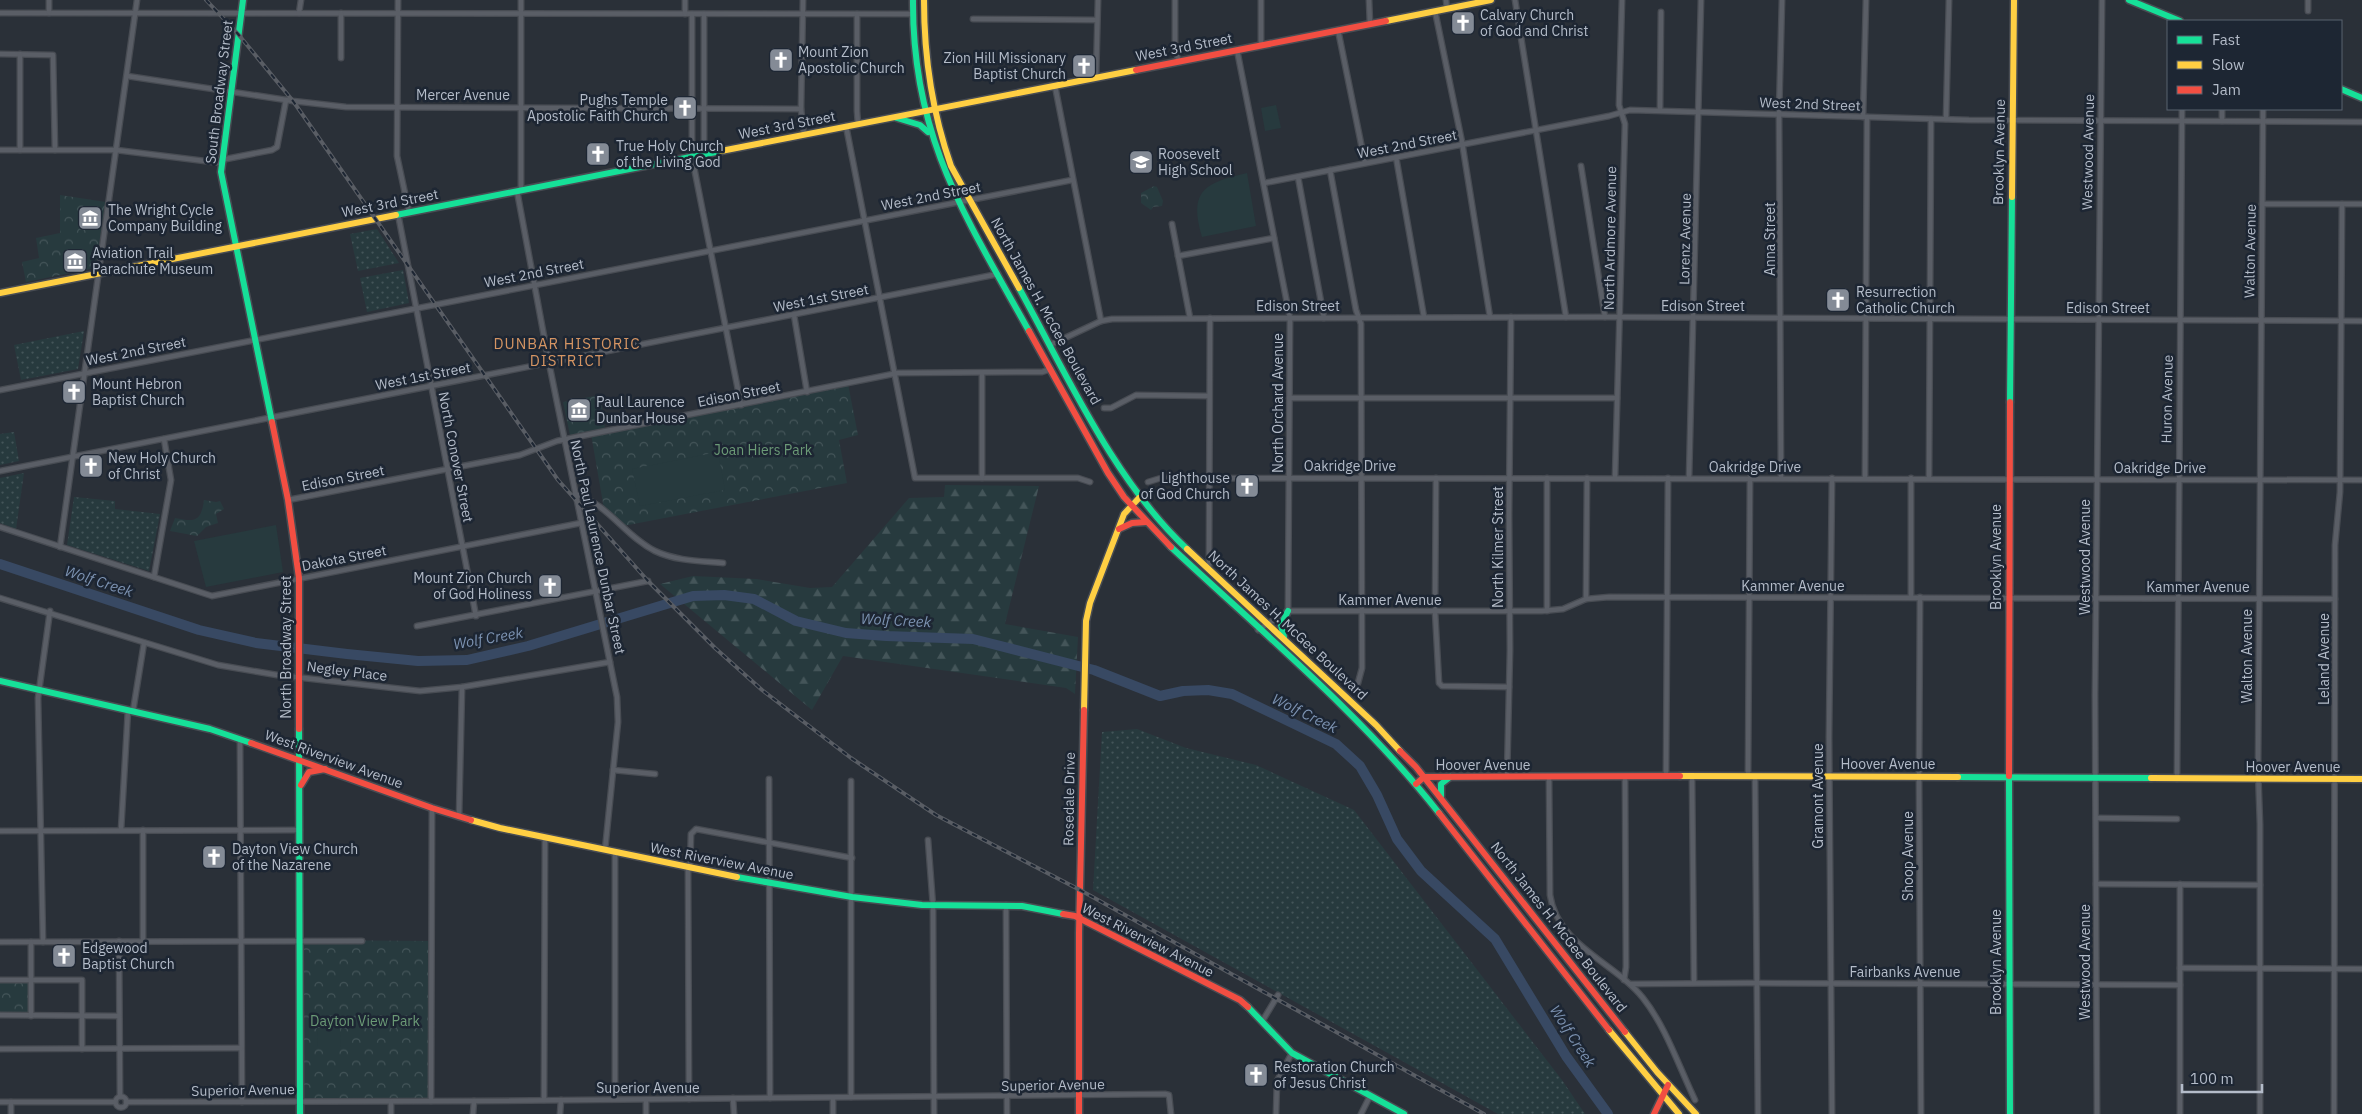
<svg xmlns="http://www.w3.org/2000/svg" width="2362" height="1114" font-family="'IBM Plex Sans',sans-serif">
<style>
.grass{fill:url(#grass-dots)}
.forest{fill:url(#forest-firs)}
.park{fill:url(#park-crowns)}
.pitch{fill:#273a3e}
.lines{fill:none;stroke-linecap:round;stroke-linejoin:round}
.river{stroke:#384963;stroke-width:10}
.street-casing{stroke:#484c53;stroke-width:7}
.fast-casing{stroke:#484c53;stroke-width:9}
.slow-casing{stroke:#484c53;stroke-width:9}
.jam-casing{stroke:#484c53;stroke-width:9}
.street{stroke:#5a5e66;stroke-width:4.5}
.fast{stroke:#16e098;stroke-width:6}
.slow{stroke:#ffcf43;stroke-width:6}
.jam{stroke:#f24e42;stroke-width:6}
.rail-casing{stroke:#595d64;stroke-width:4}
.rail{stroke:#1d2633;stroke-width:2;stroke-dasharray:5.5;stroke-linecap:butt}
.labels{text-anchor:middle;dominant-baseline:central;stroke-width:5;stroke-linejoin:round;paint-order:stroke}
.poi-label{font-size:14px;fill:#b4bcc9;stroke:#1d2633;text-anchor:start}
.street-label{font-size:14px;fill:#b4bcc9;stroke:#1d2633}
.park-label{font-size:14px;fill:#6b9a76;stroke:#1d2633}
.neighbourhood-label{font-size:15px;letter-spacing:1px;fill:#d59563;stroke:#1d2633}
.water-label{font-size:15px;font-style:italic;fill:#7c92b1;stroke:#1d2633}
</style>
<defs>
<pattern id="grass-dots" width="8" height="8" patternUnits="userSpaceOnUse" patternTransform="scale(1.25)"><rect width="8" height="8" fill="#273a3e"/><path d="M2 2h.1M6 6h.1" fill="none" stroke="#445559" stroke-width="1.8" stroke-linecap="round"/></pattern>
<pattern id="forest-firs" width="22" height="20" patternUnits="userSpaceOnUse" patternTransform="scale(1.25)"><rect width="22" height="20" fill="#273a3e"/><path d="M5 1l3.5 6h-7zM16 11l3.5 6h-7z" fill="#445559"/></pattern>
<pattern id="park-crowns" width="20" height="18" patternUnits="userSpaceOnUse" patternTransform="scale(1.25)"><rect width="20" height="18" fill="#273a3e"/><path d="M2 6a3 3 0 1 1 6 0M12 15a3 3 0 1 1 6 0" fill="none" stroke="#445559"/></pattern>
</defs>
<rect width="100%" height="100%" fill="#2a3038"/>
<!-- grass -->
<g class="grass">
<polygon points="377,229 399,263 358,271 350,234"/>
<polygon points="403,270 409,303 367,312 360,278"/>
<polygon points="84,331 78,369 21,380 14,345"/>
<polygon points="14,432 19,461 0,465 0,434"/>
<polygon points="24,473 16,529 0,523 0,478"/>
<polygon points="74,497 115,501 115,509 160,514 149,571 67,545"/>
<polygon points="1137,729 1186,748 1256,765 1354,810 1562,1080 1585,1114 1498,1114 1093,890 1102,732"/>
</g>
<!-- forest -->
<polygon class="forest" points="945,485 1039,486 1005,624 1078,637 1075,694 1066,688 843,656 812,710 660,584 693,576 756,579 810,588 832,587 909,498 944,497"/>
<!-- park -->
<g class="park">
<polygon points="1154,186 1157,187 1163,201 1162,206 1153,207 1151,210 1141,203 1141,193"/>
<polygon points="60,195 106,202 95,268 26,282 22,262 39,258 36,238 60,233"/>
<polygon points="848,384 858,435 839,440 847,483 623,526 604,509 591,434"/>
<polygon points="600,395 605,428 570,435 563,402"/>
<path d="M204,500L216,502L220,501L224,509L216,514L218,523L206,527L197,536L170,531L175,518C195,522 201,522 204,500Z"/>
<polygon points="301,940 431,941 431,1101 300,1101"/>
<rect x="0" y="981" width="29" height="34"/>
</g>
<!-- pitch -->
<g class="pitch">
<polygon points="1276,105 1281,128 1265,131 1261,108"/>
<path d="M1247,173L1256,226L1202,237C1188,190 1205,183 1247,173Z"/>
<polygon points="718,452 725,490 640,506 632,469"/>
<polygon points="276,525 283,572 206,587 194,541"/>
<polygon points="317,1028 340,1028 341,1047 318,1047"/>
</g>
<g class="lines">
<!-- river -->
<polyline class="river" points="0,564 199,630 256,643 347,654 418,661 467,660 528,646 693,596 724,595 754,599 796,621 846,633 886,636 973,639 1094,670 1160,696 1183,691 1208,690 1232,694 1336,744 1360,766 1377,795 1397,839 1421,871 1495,939 1566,1056 1608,1114"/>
<defs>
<g id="street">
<polyline points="398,0 397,156 409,212"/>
<polyline points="521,0 521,190"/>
<polyline points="803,0 801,109 804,135"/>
<polyline points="1175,0 1175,51 1179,61"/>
<polyline points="1369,0 1370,24"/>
<polyline points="1446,0 1447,9"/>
<polyline points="1515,0 1566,317"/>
<polyline points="1435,11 1462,142 1490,317"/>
<polyline points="2308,11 2308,0"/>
<polyline points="0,13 912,14"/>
<polyline points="49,13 49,0"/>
<polyline points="299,13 301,0"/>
<polyline points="685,14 685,0"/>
<polyline points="692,14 692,157 741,405"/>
<polyline points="704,14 704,155"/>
<polyline points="857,14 857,111 858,124"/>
<polyline points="973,19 1097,20"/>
<polyline points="1338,30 1365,163"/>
<polyline points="1261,45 1261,0"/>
<polyline points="1237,50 1290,318 1288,611"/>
<polyline points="0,54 53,55 55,150"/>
<polyline points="341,58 341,13"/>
<polyline points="127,76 293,101 346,107 801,109"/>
<polyline points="1096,78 1098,0"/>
<polyline points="1055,86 1101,321"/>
<polyline points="1660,110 1661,12"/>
<polyline points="1863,117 1866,0"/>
<polyline points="1946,119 1949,0"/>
<polyline points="2222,121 2222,109"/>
<polyline points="846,126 915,478 1078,478 1090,482"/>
<polyline points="0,150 116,150 221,163"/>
<polyline points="20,150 20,54"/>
<polyline points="1396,157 1424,317"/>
<polyline points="221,160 272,150 277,147 286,100"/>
<polyline points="1581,166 1605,317"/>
<polyline points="1330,170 1356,310 1361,324 1362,668 1358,683"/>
<polyline points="1298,177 1324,318"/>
<polyline points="1264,183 1609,116 1630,110 1969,120 2362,122"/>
<polyline points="517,191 549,363 617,697 618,722 605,850"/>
<polyline points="2262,204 2362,204"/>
<polyline points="398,214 476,616"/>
<polyline points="1172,224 1190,318"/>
<polyline points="1178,256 1274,238"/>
<polyline points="794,315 807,392"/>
<polyline points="1050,345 1101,321 1112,319 1605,317 2362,321"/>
<polyline points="0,390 1072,180"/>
<polyline points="1289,398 1617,398"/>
<polyline points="1104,408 1111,408 1136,395 1209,396"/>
<polyline points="0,471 998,274"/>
<polyline points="982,478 982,373"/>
<polyline points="1436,478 1435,611 1439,683 1442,686 1509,687"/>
<polyline points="1547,478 1547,611"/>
<polyline points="1615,478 1625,124 1619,105 1622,0"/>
<polyline points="1689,478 1701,0"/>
<polyline points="1781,478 1779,114 1782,0"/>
<polyline points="1865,478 1867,117"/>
<polyline points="1911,478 1911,597"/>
<polyline points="1929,478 1931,119"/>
<polyline points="1148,482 1161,478 2362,480"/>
<path d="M575,494C608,504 625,536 655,551C676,561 701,561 723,563"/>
<polyline points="288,500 520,455 557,441 591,434 898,373 1017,372 1042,372 1051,369"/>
<polyline points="0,527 212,596 581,523"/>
<polyline points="60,547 137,0"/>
<polyline points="1209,568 1210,318"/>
<polyline points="154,577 171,480 164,439"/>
<polyline points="1920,597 1919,777 1921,1114"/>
<polyline points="0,598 218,665 277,675 420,691 462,687 610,662"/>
<polyline points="1586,599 1587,478"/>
<polyline points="417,626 648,581"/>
<polyline points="1258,630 1288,611 1542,611 1563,609 1586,599 1609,597 2335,599"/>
<polyline points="133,711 144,643"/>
<polyline points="240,739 242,1102"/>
<polyline points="613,770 655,774"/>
<polyline points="1666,776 1668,478"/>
<polyline points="1692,776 1694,983"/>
<polyline points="1748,776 1750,478"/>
<polyline points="1755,776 1758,1114"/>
<polyline points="1507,777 1510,650 1509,515 1511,317"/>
<path d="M1549,777L1550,895C1557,945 1614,962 1643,998C1666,1027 1679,1067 1695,1100"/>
<polyline points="769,779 770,1098"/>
<polyline points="2177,779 2182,109"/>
<polyline points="459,817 462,687"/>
<polyline points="2096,818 2177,819"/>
<polyline points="121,830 128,710"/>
<polyline points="143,830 143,941"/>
<polyline points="0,831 300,830"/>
<polyline points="928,840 933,906 934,1114"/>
<polyline points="688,868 689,1099"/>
<polyline points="690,869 691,834 696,829 852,858"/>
<polyline points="2096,884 2260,885"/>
<polyline points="2180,884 2180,1114"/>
<polyline points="1006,905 1007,1114"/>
<polyline points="119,941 120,1096"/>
<polyline points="0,942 362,941"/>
<polyline points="43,942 38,698 50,611"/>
<polyline points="2180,968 2362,969"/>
<polyline points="0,980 82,980 82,1049"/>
<polyline points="1624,980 1626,967 1625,776"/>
<polyline points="1630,984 1747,983 2180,985"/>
<polyline points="0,1015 119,1016"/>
<polyline points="31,1016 31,942"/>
<polyline points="1263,1020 1278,995"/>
<polyline points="0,1049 241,1048"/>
<circle cx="121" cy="1102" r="5.5"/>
<polyline points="851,1097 851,781"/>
<polyline points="733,1098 734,1114"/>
<polyline points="833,1098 833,1114"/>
<polyline points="615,1099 615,853"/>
<polyline points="646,1099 646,1114"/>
<polyline points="544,1100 545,838"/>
<polyline points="431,1101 432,808"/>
<polyline points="0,1102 115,1102"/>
<polyline points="126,1102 474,1101 1165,1094 1169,1095 1171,1114"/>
<polyline points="391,1102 391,1114"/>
<polyline points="11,1114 11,1102"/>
<polyline points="473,1114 474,1101"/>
<polyline points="560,1114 561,1100"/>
<polyline points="1276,1114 1277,1081 1292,1053"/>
<polyline points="1361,1114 1370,1096"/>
<polyline points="1832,1114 1829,737 1832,478"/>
<polyline points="2097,1114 2095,695 2102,0"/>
<polyline points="2260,1114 2260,824 2258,770 2263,109"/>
<polyline points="2334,1114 2335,545 2340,492 2342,204"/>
</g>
<g id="fast">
<polyline points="243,0 221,172 272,422"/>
<path d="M913,0C912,137 965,216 1029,331"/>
<polyline points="2129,0 2180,21"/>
<polyline points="2341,89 2362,98"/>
<polyline points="897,118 920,125 928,132"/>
<polyline points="396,215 721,151"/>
<path d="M1019,288C1067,375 1114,481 1187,549"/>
<polyline points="2010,402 2012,197"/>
<path d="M1171,547C1263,633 1361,714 1439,813"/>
<polyline points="1284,637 1281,625 1288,611"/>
<polyline points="0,681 210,729 251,743"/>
<polyline points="299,729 300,1114"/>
<polyline points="2009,776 2010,1114"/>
<polyline points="1958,777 2151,778"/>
<polyline points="1441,796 1441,784 1450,777"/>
<polyline points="737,877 852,897 922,905 1022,906 1063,914"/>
<polyline points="1248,1007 1292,1053 1404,1114"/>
</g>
<g id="slow">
<path d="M924,0C924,57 932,112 951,166L1019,288"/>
<polyline points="1386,21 1491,0"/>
<polyline points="721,151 1136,70"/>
<polyline points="2012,197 2014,0"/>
<polyline points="0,293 396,215"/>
<polyline points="1187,549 1376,725 1400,751"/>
<polyline points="1084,710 1086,621 1090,603 1124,514 1139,498"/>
<polyline points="1680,776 1958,777"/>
<polyline points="2151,778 2362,779"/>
<polyline points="471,820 500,828 737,877"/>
<polyline points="1609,1030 1679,1114"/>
<polyline points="1625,1032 1657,1072 1696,1114"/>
</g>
<g id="jam">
<polyline points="1136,70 1386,21"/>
<polyline points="1029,331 1108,473 1124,497 1171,547"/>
<polyline points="272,422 288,500 299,578 299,729"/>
<polyline points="1119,529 1132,523 1146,522"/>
<polyline points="251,743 432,808 471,820"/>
<polyline points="1400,751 1416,767 1625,1032"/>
<polyline points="2009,776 2010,402"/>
<polyline points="1416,784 1424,777 1680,776"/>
<polyline points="301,785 309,772 325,769"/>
<polyline points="1439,813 1609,1030"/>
<polyline points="1063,914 1075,916 1240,1000 1248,1007"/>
<polyline points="1079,1114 1079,933 1084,710"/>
<polyline points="1654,1114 1668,1085"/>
</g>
</defs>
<!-- street casing -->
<use href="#street" class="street-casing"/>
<!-- fast casing -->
<use href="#fast" class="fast-casing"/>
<!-- slow casing -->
<use href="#slow" class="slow-casing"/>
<!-- jam casing -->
<use href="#jam" class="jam-casing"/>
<!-- street -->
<use href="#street" class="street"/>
<!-- fast -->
<use href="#fast" class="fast"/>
<!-- slow -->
<use href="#slow" class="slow"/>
<!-- jam -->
<use href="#jam" class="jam"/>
<defs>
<polyline id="rail" points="206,0 238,34 293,101 558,480 648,581 715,648 762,690 851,758 936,815 1080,890 1484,1114"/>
</defs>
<!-- rail casing -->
<use href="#rail" class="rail-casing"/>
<!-- rail -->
<use href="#rail" class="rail"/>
</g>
<!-- icons -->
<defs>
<symbol id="church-square" viewBox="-11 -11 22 22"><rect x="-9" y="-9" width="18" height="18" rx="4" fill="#848b96" stroke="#1d2633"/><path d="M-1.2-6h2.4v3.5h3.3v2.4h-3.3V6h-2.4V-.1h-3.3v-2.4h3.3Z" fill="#fff"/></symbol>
<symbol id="school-square" viewBox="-11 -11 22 22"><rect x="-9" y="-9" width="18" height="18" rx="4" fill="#848b96" stroke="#1d2633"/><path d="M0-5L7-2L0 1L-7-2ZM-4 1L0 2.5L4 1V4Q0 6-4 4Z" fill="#fff"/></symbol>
<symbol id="museum-square" viewBox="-11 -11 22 22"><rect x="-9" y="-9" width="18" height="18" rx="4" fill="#848b96" stroke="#1d2633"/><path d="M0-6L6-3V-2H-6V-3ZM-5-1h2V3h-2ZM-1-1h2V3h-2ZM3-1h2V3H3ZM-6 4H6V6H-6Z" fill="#fff"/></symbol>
</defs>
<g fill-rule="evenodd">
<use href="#church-square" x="1449" y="9" width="28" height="28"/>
<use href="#church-square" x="767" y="46" width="28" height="28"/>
<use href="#church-square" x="1070" y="52" width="28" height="28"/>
<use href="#church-square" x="671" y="94" width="28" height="28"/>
<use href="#church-square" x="584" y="140" width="28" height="28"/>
<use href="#school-square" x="1127" y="148" width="28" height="28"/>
<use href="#museum-square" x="76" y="204" width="28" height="28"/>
<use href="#museum-square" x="61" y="247" width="28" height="28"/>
<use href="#church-square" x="1824" y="286" width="28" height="28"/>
<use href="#church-square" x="60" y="378" width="28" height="28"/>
<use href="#museum-square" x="565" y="396" width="28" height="28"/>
<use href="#church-square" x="77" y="452" width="28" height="28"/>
<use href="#church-square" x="1233" y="472" width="28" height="28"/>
<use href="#church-square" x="536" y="572" width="28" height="28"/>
<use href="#church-square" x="200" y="843" width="28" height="28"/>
<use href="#church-square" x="50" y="942" width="28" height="28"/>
<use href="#church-square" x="1242" y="1061" width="28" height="28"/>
</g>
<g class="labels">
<!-- poi labels -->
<g class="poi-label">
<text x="1480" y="15">Calvary Church<tspan x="1480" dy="16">of God and Christ</tspan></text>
<text x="798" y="52">Mount Zion<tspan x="798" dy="16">Apostolic Church</tspan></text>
<text x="1066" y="58" text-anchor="end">Zion Hill Missionary<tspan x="1066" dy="16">Baptist Church</tspan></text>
<text x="668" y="100" text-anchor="end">Pughs Temple<tspan x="668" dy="16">Apostolic Faith Church</tspan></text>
<text x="616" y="146">True Holy Church<tspan x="616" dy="16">of the Living God</tspan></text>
<text x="1158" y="154">Roosevelt<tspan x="1158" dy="16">High School</tspan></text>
<text x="108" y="210">The Wright Cycle<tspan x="108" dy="16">Company Building</tspan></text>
<text x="92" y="253">Aviation Trail<tspan x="92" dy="16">Parachute Museum</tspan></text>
<text x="1856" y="292">Resurrection<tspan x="1856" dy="16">Catholic Church</tspan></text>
<text x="92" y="384">Mount Hebron<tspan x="92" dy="16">Baptist Church</tspan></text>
<text x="596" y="402">Paul Laurence<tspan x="596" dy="16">Dunbar House</tspan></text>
<text x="108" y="458">New Holy Church<tspan x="108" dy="16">of Christ</tspan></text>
<text x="1230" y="478" text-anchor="end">Lighthouse<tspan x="1230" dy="16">of God Church</tspan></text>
<text x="532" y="578" text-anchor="end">Mount Zion Church<tspan x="532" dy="16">of God Holiness</tspan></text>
<text x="232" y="849">Dayton View Church<tspan x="232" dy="16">of the Nazarene</tspan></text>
<text x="82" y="948">Edgewood<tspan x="82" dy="16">Baptist Church</tspan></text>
<text x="1274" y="1067">Restoration Church<tspan x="1274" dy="16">of Jesus Christ</tspan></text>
</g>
<!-- street labels -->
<g class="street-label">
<text transform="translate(1184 47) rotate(-11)">West 3rd Street</text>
<text transform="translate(219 92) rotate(-83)">South Broadway Street</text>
<text x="463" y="95">Mercer Avenue</text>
<text transform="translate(1810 104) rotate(2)">West 2nd Street</text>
<text transform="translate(787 125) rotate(-11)">West 3rd Street</text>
<text transform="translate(1407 144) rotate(-11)">West 2nd Street</text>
<text transform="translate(1999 152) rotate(-89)">Brooklyn Avenue</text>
<text transform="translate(2088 152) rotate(-89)">Westwood Avenue</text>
<text transform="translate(931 196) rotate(-11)">West 2nd Street</text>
<text transform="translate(390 203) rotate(-11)">West 3rd Street</text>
<text transform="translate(1610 238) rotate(-89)">North Ardmore Avenue</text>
<text transform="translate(1685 239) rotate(-89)">Lorenz Avenue</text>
<text transform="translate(1770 239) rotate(-90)">Anna Street</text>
<text transform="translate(2250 251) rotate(-89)">Walton Avenue</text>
<text transform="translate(534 273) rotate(-11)">West 2nd Street</text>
<text transform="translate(821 298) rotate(-11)">West 1st Street</text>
<text x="1298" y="306">Edison Street</text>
<text x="1703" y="306">Edison Street</text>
<text x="2108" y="308">Edison Street</text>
<text transform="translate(1046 311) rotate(61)">North James H. McGee Boulevard</text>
<text transform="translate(136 351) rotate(-11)">West 2nd Street</text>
<text transform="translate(423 376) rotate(-11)">West 1st Street</text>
<text transform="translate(739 394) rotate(-11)">Edison Street</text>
<text transform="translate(2167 399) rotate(-89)">Huron Avenue</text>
<text transform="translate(1278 403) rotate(-90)">North Orchard Avenue</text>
<text transform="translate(456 457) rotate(79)">North Conover Street</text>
<text x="1350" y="466">Oakridge Drive</text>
<text x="1755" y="467">Oakridge Drive</text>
<text x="2160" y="468">Oakridge Drive</text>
<text transform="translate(343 478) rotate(-11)">Edison Street</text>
<text transform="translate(598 547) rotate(78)">North Paul Laurence Dunbar Street</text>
<text transform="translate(1498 547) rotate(-90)">North Kilmer Street</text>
<text transform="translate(1996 557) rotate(-90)">Brooklyn Avenue</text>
<text transform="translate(2085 557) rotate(-90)">Westwood Avenue</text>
<text transform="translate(344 558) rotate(-11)">Dakota Street</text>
<text x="1793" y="586">Kammer Avenue</text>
<text x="2198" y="587">Kammer Avenue</text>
<text x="1390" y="600">Kammer Avenue</text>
<text transform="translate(1288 625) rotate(43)">North James H. McGee Boulevard</text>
<text transform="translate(286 647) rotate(-90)">North Broadway Street</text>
<text transform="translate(2247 656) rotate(-90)">Walton Avenue</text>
<text transform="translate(2324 659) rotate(-90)">Leland Avenue</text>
<text transform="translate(347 671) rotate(7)">Negley Place</text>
<text transform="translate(334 759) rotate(20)">West Riverview Avenue</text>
<text x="1888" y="764">Hoover Avenue</text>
<text x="1483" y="765">Hoover Avenue</text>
<text x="2293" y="767">Hoover Avenue</text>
<text transform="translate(1818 796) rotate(-90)">Gramont Avenue</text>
<text transform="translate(1069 799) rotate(-89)">Rosedale Drive</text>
<text transform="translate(1908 856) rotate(-90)">Shoop Avenue</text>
<text transform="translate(722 861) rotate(11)">West Riverview Avenue</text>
<text transform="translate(1559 927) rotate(52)">North James H. McGee Boulevard</text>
<text transform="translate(1148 940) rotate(27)">West Riverview Avenue</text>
<text transform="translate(1996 962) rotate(-90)">Brooklyn Avenue</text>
<text transform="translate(2085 962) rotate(-90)">Westwood Avenue</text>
<text x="1905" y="972">Fairbanks Avenue</text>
<text transform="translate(1053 1085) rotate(-1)">Superior Avenue</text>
<text x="648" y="1088">Superior Avenue</text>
<text transform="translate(243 1090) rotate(-1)">Superior Avenue</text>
</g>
<!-- park labels -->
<g class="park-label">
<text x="763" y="450">Joan Hiers Park</text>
<text x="365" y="1021">Dayton View Park</text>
</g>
<!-- neighbourhood labels -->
<g class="neighbourhood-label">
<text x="567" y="343">DUNBAR HISTORIC<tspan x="567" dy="17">DISTRICT</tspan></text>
</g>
<!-- water labels -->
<g class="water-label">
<text transform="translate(99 581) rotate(18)">Wolf Creek</text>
<text transform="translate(896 620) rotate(3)">Wolf Creek</text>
<text transform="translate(488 638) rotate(-10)">Wolf Creek</text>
<text transform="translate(1305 713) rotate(26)">Wolf Creek</text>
<text transform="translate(1573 1036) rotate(57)">Wolf Creek</text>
</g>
</g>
<!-- legend -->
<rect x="2167" y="20" width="175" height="90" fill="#1d2633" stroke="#59626f"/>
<rect x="2177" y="36" width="25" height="8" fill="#16e098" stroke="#59626f"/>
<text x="2212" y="45" font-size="15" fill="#b4bcc9">Fast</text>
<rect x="2177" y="61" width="25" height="8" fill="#ffcf43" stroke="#59626f"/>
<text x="2212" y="70" font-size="15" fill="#b4bcc9">Slow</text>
<rect x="2177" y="86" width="25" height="8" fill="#f24e42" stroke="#59626f"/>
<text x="2212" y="95" font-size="15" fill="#b4bcc9">Jam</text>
<!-- scale -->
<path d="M2182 1084v8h80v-8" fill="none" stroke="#b4bcc9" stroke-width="2.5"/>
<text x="2190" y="1084" font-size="15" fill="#b4bcc9" stroke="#1d2633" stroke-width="4" paint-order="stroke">100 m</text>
</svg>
